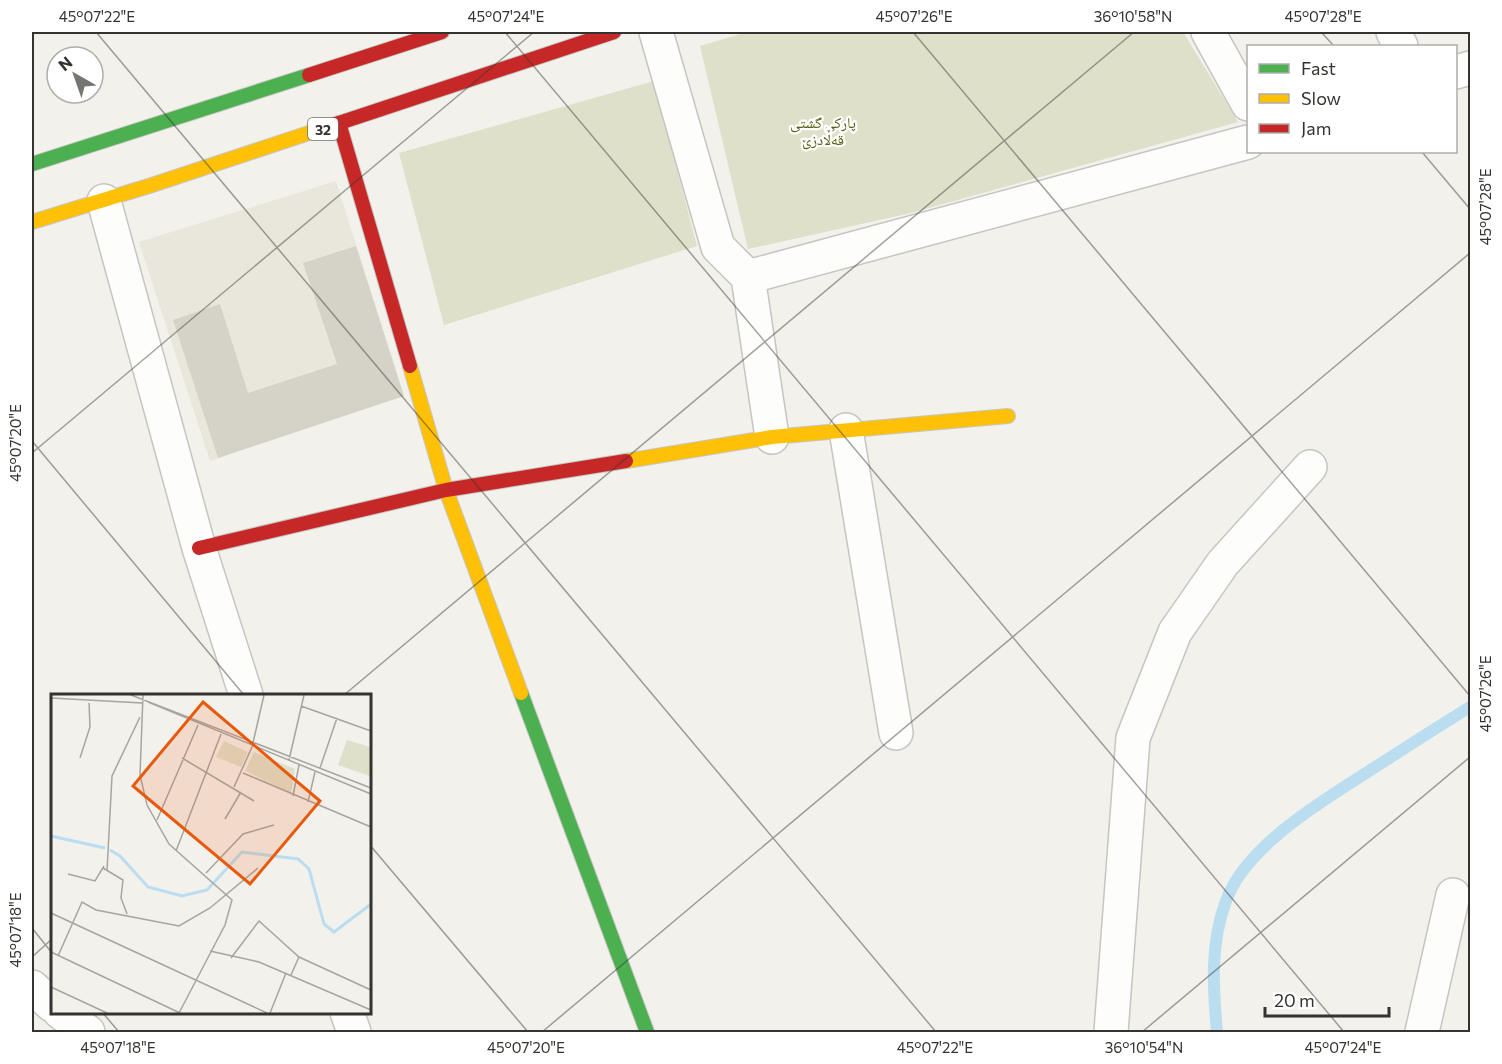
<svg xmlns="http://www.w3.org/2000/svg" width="1502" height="1064" font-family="Commissioner,'Noto Naskh Arabic',sans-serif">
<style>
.built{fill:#e9e7db}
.green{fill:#dfe0ca}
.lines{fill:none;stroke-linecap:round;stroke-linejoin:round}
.stream{stroke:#baddf0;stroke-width:12}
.building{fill:#d5d2c7}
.street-casing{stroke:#c6c5c1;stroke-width:36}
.fast-casing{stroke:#c6c5c1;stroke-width:16}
.slow-casing{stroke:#c6c5c1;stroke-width:16}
.jam-casing{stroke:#c6c5c1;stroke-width:16}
.street{stroke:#fdfdfc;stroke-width:33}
.fast{stroke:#4caf50;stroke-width:14}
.slow{stroke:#ffc107;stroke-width:14}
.jam{stroke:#c62828;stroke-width:14}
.ticks{fill:none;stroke:#34332f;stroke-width:1.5;stroke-opacity:0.45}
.labels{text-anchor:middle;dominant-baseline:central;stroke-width:4.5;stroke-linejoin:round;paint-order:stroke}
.shield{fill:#fff;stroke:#71706d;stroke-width:1.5}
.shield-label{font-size:14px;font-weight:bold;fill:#34332f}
.park-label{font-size:15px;fill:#595c0e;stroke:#fff}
.inset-river{fill:none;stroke:#baddf0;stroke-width:3}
.inset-road{fill:none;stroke:#a6a5a0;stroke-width:1.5}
.view{fill:#e8590c;fill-opacity:0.15;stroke:#e8590c;stroke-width:3}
.inset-edge{fill:none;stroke:#34332f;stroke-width:3}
.neatline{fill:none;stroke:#34332f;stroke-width:2}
.ticks-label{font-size:15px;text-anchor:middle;fill:#34332f}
</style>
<rect width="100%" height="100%" fill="#f2f1ec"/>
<!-- built -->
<polygon class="built" points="336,181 404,396 210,461 139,242"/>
<!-- green -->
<g class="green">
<polygon points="747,32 1183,32 1238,122 911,213 748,249 700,46"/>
<polygon points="654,81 697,246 444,325 399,153"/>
</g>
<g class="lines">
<!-- stream -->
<path class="stream" d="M1217,1032C1213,988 1210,943 1226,901C1246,844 1329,797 1377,766C1408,746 1439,726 1470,707"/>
</g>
<!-- building -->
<polygon class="building" points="356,246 404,396 218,458 173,320 220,304 248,393 337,364 303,263"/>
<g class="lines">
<defs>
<g id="street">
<polyline points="656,32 718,247 748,277 772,437"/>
<polyline points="1208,32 1248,104"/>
<polyline points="1393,32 1401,46"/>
<polyline points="1456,72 1470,68"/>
<polyline points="104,201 199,548 246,695"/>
<polyline points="748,277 1248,142"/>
<polyline points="846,430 896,733"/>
<polyline points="32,987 52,1005"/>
<polyline points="60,1012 88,1032"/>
<polyline points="347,1012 354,1032"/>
<polyline points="1111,1032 1133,738 1175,632 1223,563 1310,467"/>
<polyline points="1422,1032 1453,895"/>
</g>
<g id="fast">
<polyline points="32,164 309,75"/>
<polyline points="521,693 647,1032"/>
</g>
<g id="slow">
<polyline points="32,222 152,185 321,129"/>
<polyline points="410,366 446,490 521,693"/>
<polyline points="626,461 772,437 1008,416"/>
</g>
<g id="jam">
<polyline points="309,75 442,32"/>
<polyline points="339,123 410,366"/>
<polyline points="321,129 614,32"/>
<polyline points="199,548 446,490 626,461"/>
</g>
</defs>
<!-- street casing -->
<use href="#street" class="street-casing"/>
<!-- fast casing -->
<use href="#fast" class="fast-casing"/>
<!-- slow casing -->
<use href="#slow" class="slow-casing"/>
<!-- jam casing -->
<use href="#jam" class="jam-casing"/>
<!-- street -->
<use href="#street" class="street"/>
<!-- fast -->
<use href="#fast" class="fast"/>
<!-- slow -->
<use href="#slow" class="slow"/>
<!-- jam -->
<use href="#jam" class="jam"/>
</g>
<!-- ticks -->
<path class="ticks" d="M96,32L936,1032M505,32L1344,1032M913,32L1470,696M1321,32L1334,46M1422,152L1470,209M32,441L244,695M32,453L534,32M344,695L1134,32M369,844L528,1032M32,928L52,953M32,957L52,939M102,1012L119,1032M542,1032L1470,253M1142,1032L1470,757"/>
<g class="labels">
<!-- shield labels -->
<rect class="shield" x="308" y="118" width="30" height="22" rx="4.5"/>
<g class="shield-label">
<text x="323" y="129">32</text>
</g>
<!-- park labels -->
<g class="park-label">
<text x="823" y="122">پارکی گشتی<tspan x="823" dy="17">قەڵادزێ</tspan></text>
</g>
</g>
<!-- overview -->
<g transform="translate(51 694)">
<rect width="320" height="320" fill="#f2f1ec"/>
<path d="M296,46L319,53V82L287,71ZM173,47L197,58L190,73L165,63ZM203,58L244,75L240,99L194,77Z" fill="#dfe0ca"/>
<path class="inset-river" d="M0,142L54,154M59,156L69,162L97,193L131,202L156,196L191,158L247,165L258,175L273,230L283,238L320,210"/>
<path class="inset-road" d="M80,1L320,94M92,1L89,81L96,111L118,150L181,206L174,231L128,319M0,4L91,9M97,8L320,100M250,12L320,37M29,64L39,33L38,9M131,64L203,107M238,66L253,1M269,74L286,24M192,79L320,133M183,93L201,53L213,1M242,102L248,71M257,108L264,78M174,125L190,98M106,126L147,31M125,157L170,40M52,174L72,186L70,204L76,220M56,177L61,82L89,23M155,179L192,140L223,131M17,180L44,187L53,172M0,219L216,319M159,257L208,268L320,316M0,258L129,319M7,262L31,208L45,216L128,232L159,214L207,174M180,264L208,227L248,263L320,296M240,281L248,263M0,293L56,319M219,319L235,279"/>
<path class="view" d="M152,8L269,107L199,190L82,92Z"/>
<rect width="320" height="320" class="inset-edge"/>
</g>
<!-- border -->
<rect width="1502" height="1064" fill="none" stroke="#ffffff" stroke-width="66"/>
<!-- legend -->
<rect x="1247" y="45" width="210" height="108" fill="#ffffff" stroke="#aeadac" stroke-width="1.5"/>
<rect x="1259" y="64" width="30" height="9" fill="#4caf50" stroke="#aeadac" stroke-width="1.5"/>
<text x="1301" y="75" font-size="18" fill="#34332f">Fast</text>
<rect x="1259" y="94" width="30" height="9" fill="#ffc107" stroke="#aeadac" stroke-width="1.5"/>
<text x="1301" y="105" font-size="18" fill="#34332f">Slow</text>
<rect x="1259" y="124" width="30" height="9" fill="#c62828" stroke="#aeadac" stroke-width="1.5"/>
<text x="1301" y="135" font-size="18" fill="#34332f">Jam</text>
<!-- north arrow -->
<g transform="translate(75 75) rotate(320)"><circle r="28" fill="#ffffff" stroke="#aeadac" stroke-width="1.5"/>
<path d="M0-4.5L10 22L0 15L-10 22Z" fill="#767671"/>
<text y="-9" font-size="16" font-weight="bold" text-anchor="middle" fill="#34332f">N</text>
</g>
<!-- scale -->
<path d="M1265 1007v9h124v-9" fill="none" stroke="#34332f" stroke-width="3"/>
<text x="1274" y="1007" font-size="18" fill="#34332f" stroke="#ffffff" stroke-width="4.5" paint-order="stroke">20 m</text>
<rect x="33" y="33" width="1436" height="998" class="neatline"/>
<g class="ticks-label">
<text x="97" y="22">45°07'22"E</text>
<text x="506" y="22">45°07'24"E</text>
<text x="914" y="22">45°07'26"E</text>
<text x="1133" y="22">36°10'58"N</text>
<text x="1323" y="22">45°07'28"E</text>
<text transform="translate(1486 207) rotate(-90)" y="5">45°07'28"E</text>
<text transform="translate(16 443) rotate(-90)" y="5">45°07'20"E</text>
<text transform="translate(1486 694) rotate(-90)" y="5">45°07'26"E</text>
<text transform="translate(16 930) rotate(-90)" y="5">45°07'18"E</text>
<text x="118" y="1053">45°07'18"E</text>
<text x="526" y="1053">45°07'20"E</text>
<text x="935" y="1053">45°07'22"E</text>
<text x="1144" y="1053">36°10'54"N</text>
<text x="1343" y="1053">45°07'24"E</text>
</g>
</svg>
